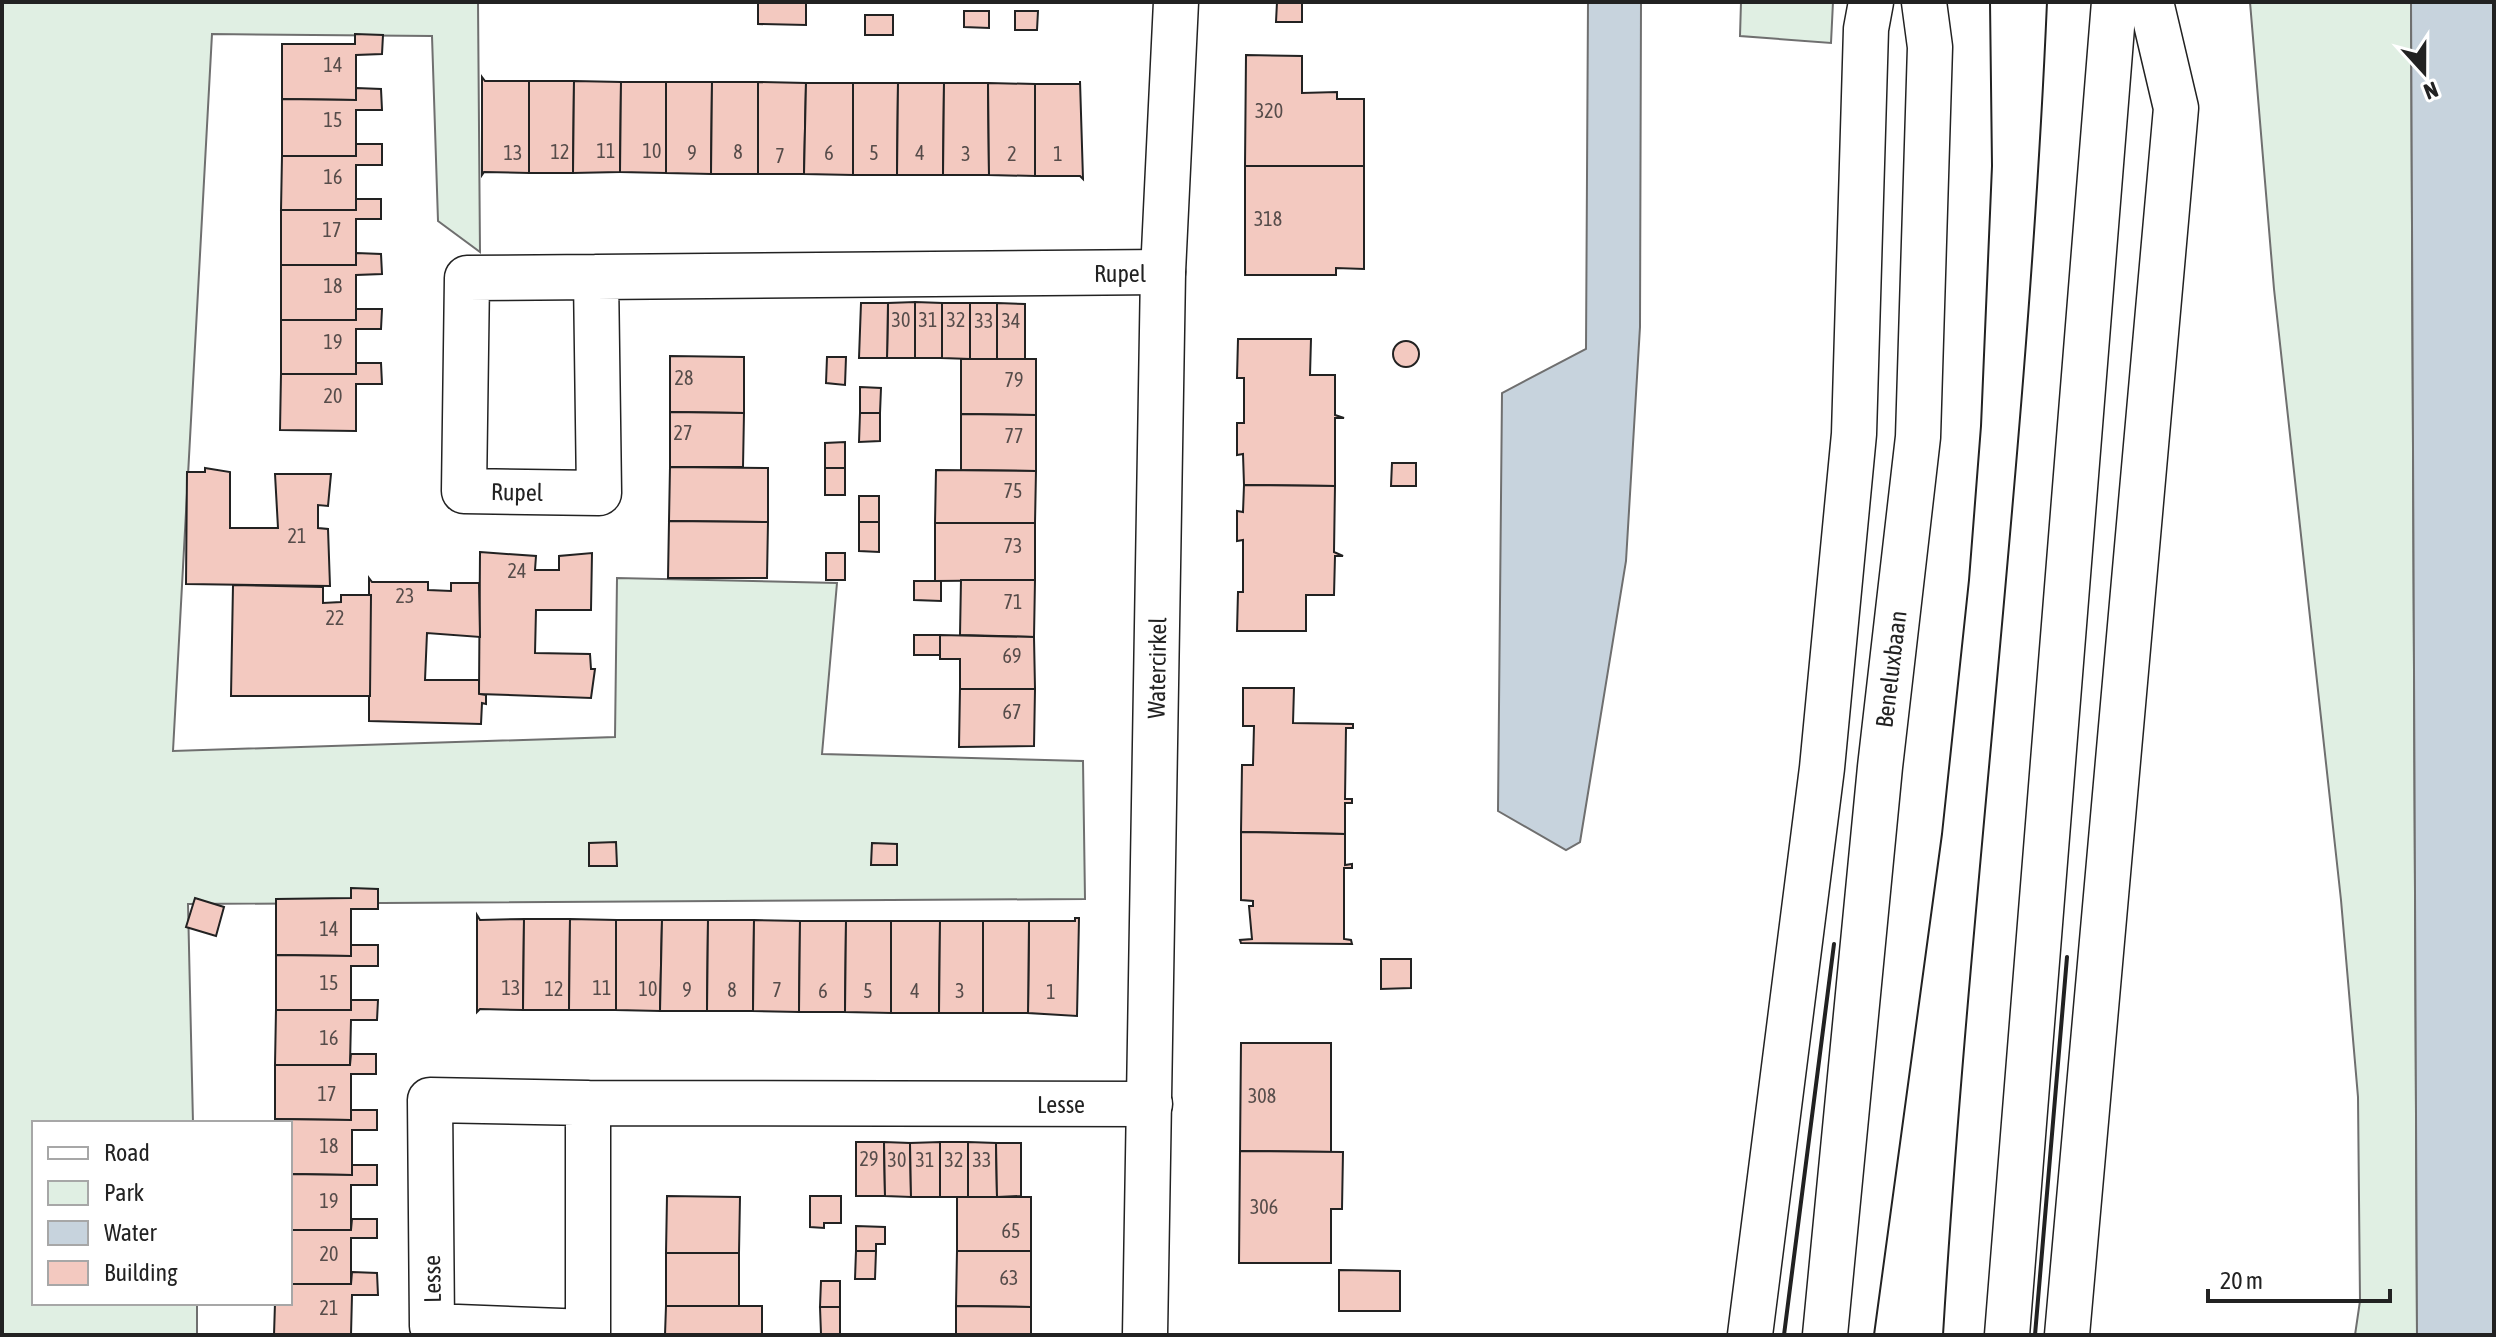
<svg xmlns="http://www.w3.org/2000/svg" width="2496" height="1337" font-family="'Asap Condensed',sans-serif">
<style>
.green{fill:#e0efe3;stroke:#6f6f6f;stroke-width:2}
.water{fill:#c7d3dd;stroke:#6f6f6f;stroke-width:2}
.building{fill:#f3c9c0;stroke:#222;stroke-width:2}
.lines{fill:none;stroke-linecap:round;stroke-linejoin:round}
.minor-casing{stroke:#222;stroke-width:47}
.primary-casing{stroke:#222;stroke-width:47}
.minor{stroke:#fff;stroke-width:44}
.primary{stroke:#fff;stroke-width:44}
.tram{stroke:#222;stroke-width:2}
.wall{stroke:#222;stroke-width:4}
.labels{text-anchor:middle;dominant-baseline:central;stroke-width:6;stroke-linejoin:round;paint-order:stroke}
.number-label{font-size:20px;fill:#564c4a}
.street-label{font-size:24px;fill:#222;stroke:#fff}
</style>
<rect width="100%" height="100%" fill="#fff"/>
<!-- green -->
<g class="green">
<polygon points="2,2 1096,2 478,2 480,252 438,221 432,36 212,34 173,751 615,737 617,578 837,583 822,754 1083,761 1085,899 188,904 193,1123 34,1123 34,1303 197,1303 197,1335 2,1335"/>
<polygon points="1741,2 1833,2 1831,43 1740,36"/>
<polygon points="2250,2 2411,2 2417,1335 2355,1335 2360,1301 2358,1097 2341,900 2274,289"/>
</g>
<!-- water -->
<g class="water">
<polygon points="1588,2 1641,2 1640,327 1626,561 1580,842 1566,850 1498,811 1502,393 1586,349"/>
<polygon points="2411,2 2494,2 2494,1335 2417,1335"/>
</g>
<!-- building -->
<g class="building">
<polygon points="758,2 806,3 806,25 758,24"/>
<polygon points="1277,2 1302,2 1302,22 1276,22"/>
<polygon points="964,11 989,11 989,28 964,27"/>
<polygon points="1015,11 1038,11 1037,30 1015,30"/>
<rect x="865" y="15" width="28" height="20"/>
<polygon points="355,34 383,35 382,54 356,55 356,100 282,99 282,44 355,44"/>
<polygon points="1246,55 1302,56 1302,93 1337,92 1337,99 1364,99 1364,166 1245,166"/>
<polygon points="482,77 485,81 529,81 529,173 484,172 482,175"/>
<polygon points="529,81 574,81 573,173 529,173"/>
<polygon points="574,81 621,82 620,172 573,173"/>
<polygon points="1080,81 1083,179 1080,176 1035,176 1035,84 1080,84"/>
<polygon points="621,82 666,82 666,173 620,172"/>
<polygon points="666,82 712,82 711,174 666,173"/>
<polygon points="712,82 758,82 758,174 711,174"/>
<polygon points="758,82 806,83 804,174 758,174"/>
<polygon points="806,83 853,83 853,175 804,174"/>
<polygon points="853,83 898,83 897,175 853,175"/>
<polygon points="898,83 944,83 943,175 897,175"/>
<polygon points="944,83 988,83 989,175 943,175"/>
<polygon points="988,83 1035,84 1035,176 989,175"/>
<polygon points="356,88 381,89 382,110 356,110 356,156 282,156 282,99 356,100"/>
<polygon points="356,144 382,144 382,165 356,165 356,210 281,210 282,156 356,156"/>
<polygon points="1245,166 1364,166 1364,269 1336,268 1336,275 1245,275"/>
<polygon points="356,199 381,199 381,219 356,219 356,265 281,265 281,210 356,210"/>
<polygon points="356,253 381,254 382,274 356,275 356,320 281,320 281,265 356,265"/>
<polygon points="915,302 942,303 942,358 915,358"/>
<polygon points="915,302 915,358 887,358 888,303"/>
<polygon points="861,303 888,303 887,358 859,358"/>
<polygon points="942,303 970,303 970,359 942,358"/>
<rect x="970" y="303" width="27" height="56"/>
<polygon points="997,303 1025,304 1025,359 997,359"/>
<polygon points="356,309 382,309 381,329 356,329 356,374 281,374 281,320 356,320"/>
<polygon points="1238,339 1311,339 1310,375 1335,375 1335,415 1344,418 1335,418 1335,486 1244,485 1243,454 1237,455 1237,423 1244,423 1244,378 1237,378"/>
<circle cx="1406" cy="354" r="13"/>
<polygon points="670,356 744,357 744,413 670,412"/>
<polygon points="827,357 846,357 845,385 826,383"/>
<polygon points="961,359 1036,359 1036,415 961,414"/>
<polygon points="356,363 381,363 382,384 356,384 356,431 280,430 281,374 356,374"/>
<polygon points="860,387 881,388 880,413 860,413"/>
<polygon points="670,412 744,413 743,467 670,467"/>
<polygon points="860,413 880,413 880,441 859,442"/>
<polygon points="961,414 1036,415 1036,471 961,470"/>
<polygon points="845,442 845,468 825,468 825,443"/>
<polygon points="1392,463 1416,463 1416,486 1391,486"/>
<polygon points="670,467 768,468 768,522 669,521"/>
<polygon points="205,468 230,472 230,528 278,528 275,474 331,474 328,506 318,505 318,528 328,529 330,586 186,584 187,472 205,472"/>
<rect x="825" y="468" width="20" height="27"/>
<polygon points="936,470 1036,471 1035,523 935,523"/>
<polygon points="1244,485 1335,486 1334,552 1343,556 1335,556 1334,595 1306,595 1306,631 1237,631 1238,592 1243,592 1243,540 1237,541 1237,511 1243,512"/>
<rect x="859" y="496" width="20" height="26"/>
<polygon points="669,521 768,522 767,578 668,578"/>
<polygon points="859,522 879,522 879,552 859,551"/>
<polygon points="935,523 1035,523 1035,580 935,581"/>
<polygon points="480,552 536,556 535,570 559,570 559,556 592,553 591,610 536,610 535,653 590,654 591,669 595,669 591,698 479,694"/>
<rect x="826" y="553" width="19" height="27"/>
<polygon points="369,578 372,582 428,582 428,590 451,591 451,583 479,583 480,637 427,633 425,680 479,680 479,694 486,695 486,704 482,703 481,724 369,721"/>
<polygon points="961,580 1035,580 1034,637 960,635"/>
<polygon points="914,581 941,581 941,601 914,600"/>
<polygon points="233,585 323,587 323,603 341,602 341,595 371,595 370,696 231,696"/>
<rect x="914" y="635" width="26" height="20"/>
<polygon points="940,635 1034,637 1035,689 960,689 960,659 940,659"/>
<polygon points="1243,688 1294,688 1293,723 1353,724 1353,728 1346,728 1345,799 1352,799 1352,803 1345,803 1345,834 1241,832 1242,765 1253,765 1254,726 1243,726"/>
<polygon points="960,689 1035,689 1034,746 959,747"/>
<polygon points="1241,832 1345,834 1345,865 1352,864 1352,868 1344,868 1344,939 1351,940 1352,944 1241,943 1240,940 1252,939 1249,906 1253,906 1253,901 1241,900"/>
<polygon points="616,842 617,866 589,866 589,843"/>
<polygon points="872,843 897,844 897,865 871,865"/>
<polygon points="351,888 378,889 378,909 351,909 351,956 276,955 276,899 351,898"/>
<polygon points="195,898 224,907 216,936 186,927"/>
<polygon points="477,915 480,920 524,919 523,1010 480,1009 477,1012"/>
<polygon points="1075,918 1079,918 1077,1016 1028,1013 1029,921 1075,921"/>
<polygon points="524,919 570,919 569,1010 523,1010"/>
<polygon points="570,919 616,920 616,1010 569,1010"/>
<polygon points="616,920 662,920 660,1011 616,1010"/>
<polygon points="662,920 708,920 707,1011 660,1011"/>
<polygon points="708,920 754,920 753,1011 707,1011"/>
<polygon points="754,920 800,921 799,1012 753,1011"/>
<polygon points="800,921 846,921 845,1012 799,1012"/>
<polygon points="846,921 891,921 891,1013 845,1012"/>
<polygon points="891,921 940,921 939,1013 891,1013"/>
<polygon points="940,921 983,921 983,1013 939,1013"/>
<polygon points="983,921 1029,921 1028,1013 983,1013"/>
<polygon points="351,945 378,945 378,966 351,966 351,1010 276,1010 276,955 351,956"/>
<polygon points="1381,959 1411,959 1411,988 1381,989"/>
<polygon points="351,1000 378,1000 377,1020 351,1020 350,1065 275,1065 276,1010 351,1010"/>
<polygon points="1241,1043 1331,1043 1331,1152 1240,1151"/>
<polygon points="351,1054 376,1054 376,1074 351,1074 351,1120 275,1119 275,1065 350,1065"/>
<polygon points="351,1110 377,1110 377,1130 352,1130 352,1175 290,1174 290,1123 275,1123 275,1119 351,1120"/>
<polygon points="856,1142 884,1142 885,1196 856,1196"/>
<polygon points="884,1142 910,1143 911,1197 885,1196"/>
<polygon points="940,1142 940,1197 911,1197 910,1143"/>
<rect x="940" y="1142" width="28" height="55"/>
<polygon points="968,1142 996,1143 997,1197 968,1197"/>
<polygon points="996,1143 1021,1143 1021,1196 997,1197"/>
<polygon points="1240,1151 1343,1152 1342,1209 1331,1209 1331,1263 1239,1263"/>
<polygon points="352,1165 377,1165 377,1185 351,1185 351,1230 290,1230 290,1174 352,1175"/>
<polygon points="667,1196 740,1197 739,1253 666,1253"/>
<polygon points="810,1196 841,1196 841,1223 824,1223 824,1228 810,1227"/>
<rect x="957" y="1197" width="74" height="54"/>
<polygon points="352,1219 377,1219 377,1238 351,1238 351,1284 290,1284 290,1230 351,1230"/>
<polygon points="856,1226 885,1227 885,1244 876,1244 876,1251 856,1251"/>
<polygon points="856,1251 876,1251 875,1279 855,1279"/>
<polygon points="957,1251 1031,1251 1031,1307 956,1306"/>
<rect x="666" y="1253" width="73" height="53"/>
<polygon points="1339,1270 1400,1271 1400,1311 1339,1311"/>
<polygon points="352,1272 377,1273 378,1295 352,1295 351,1335 274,1335 275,1303 290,1303 290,1284 351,1284"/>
<polygon points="821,1281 840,1281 840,1307 820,1307"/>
<polygon points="666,1306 762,1306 762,1335 665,1335"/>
<polygon points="956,1306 1031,1307 1031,1335 956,1335"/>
<polygon points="820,1307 840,1307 840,1334 821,1334"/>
</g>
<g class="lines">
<defs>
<g id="minor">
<polyline points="596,277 467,278 464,491 599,493 596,277 1163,272"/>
<polyline points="588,1103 430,1100 432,1326 588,1332 588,1103 1150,1104"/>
<polyline points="1145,1335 1163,272 1176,2"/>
</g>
<g id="primary">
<polyline points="1750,1335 1822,768 1854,434 1866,29 1871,2"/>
<polyline points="1825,1335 1880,767 1918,437 1930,47 1924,2"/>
<polyline points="2007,1335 2114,2"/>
<polyline points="2067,1335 2176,108 2151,2"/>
</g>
</defs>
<!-- minor casing -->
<use href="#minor" class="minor-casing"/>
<!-- primary casing -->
<use href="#primary" class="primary-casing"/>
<!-- minor -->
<use href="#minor" class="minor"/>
<!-- primary -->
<use href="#primary" class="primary"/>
<!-- tram -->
<g class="tram">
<polyline points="1874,1335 1942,834 1969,580 1981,426 1992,166 1990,2"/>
<path d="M1943,1335C1970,890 2028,448 2047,2"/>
</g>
<!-- wall -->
<g class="wall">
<polyline points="1784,1335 1834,944"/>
<polyline points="2035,1335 2067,957"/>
</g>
</g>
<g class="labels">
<!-- number labels -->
<g class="number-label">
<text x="333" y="64">14</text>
<text x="1269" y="110">320</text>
<text x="333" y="119">15</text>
<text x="606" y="150">11</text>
<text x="652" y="150">10</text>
<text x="560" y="151">12</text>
<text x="738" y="151">8</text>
<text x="513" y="152">13</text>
<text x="692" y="152">9</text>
<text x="829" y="152">6</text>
<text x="874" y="152">5</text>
<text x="920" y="152">4</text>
<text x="966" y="153">3</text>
<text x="1012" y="153">2</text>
<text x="1058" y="153">1</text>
<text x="780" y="155">7</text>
<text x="333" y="176">16</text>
<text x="1268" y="218">318</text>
<text x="332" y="229">17</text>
<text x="333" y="285">18</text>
<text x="901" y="319">30</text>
<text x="928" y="319">31</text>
<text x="956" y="319">32</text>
<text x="984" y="320">33</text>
<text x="1011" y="320">34</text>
<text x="333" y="341">19</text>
<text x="684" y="377">28</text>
<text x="1014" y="379">79</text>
<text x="333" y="395">20</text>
<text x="683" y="432">27</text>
<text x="1014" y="435">77</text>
<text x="1013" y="490">75</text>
<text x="297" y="535">21</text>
<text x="1013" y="545">73</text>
<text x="517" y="570">24</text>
<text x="405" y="595">23</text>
<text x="1013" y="601">71</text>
<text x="335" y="617">22</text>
<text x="1012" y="655">69</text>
<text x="1012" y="711">67</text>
<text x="329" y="928">14</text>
<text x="329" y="982">15</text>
<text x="511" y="987">13</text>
<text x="602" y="987">11</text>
<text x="554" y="988">12</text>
<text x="648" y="988">10</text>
<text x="687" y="989">9</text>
<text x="732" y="989">8</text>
<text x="777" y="989">7</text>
<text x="823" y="990">6</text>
<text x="868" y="990">5</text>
<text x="915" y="990">4</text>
<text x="960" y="990">3</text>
<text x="1051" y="991">1</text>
<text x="329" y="1037">16</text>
<text x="327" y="1093">17</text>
<text x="1262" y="1095">308</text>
<text x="329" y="1145">18</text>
<text x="869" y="1158">29</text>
<text x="897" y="1159">30</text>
<text x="925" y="1159">31</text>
<text x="954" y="1159">32</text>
<text x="982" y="1159">33</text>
<text x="329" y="1200">19</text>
<text x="1264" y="1206">306</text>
<text x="1011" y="1230">65</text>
<text x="329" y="1253">20</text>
<text x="1009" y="1277">63</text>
<text x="329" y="1307">21</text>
</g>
<!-- street labels -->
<g class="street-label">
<text x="1120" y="273">Rupel</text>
<text transform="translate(517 492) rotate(1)">Rupel</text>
<text transform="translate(1157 668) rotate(-89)">Watercirkel</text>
<text transform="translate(1891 669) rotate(-83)">Beneluxbaan</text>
<text x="1061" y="1104">Lesse</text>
<text transform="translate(432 1279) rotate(-91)">Lesse</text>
</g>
</g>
<!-- border -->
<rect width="2496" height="1337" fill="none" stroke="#222222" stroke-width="8"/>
<!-- legend -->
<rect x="32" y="1121" width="260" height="184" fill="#ffffff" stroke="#a7a7a7" stroke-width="2"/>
<rect x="48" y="1147" width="40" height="12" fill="#ffffff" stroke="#a7a7a7" stroke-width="2"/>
<text x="104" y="1161" font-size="24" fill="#222222">Road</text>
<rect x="48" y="1181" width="40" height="24" fill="#e0efe3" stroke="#a7a7a7" stroke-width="2"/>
<text x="104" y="1201" font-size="24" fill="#222222">Park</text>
<rect x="48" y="1221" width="40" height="24" fill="#c7d3dd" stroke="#a7a7a7" stroke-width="2"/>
<text x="104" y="1241" font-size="24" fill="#222222">Water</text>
<rect x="48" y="1261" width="40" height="24" fill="#f3c9c0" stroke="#a7a7a7" stroke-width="2"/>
<text x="104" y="1281" font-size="24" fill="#222222">Building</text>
<!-- north arrow -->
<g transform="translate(2424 72) rotate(159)" stroke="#ffffff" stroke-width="6" paint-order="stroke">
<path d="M0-6L14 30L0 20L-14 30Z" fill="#222222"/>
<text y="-12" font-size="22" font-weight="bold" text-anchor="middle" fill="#222222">N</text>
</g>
<!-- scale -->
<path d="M2208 1289v12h182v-12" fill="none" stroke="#222222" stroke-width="4"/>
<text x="2220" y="1289" font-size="24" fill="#222222" stroke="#ffffff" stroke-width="6" paint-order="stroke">20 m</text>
</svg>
